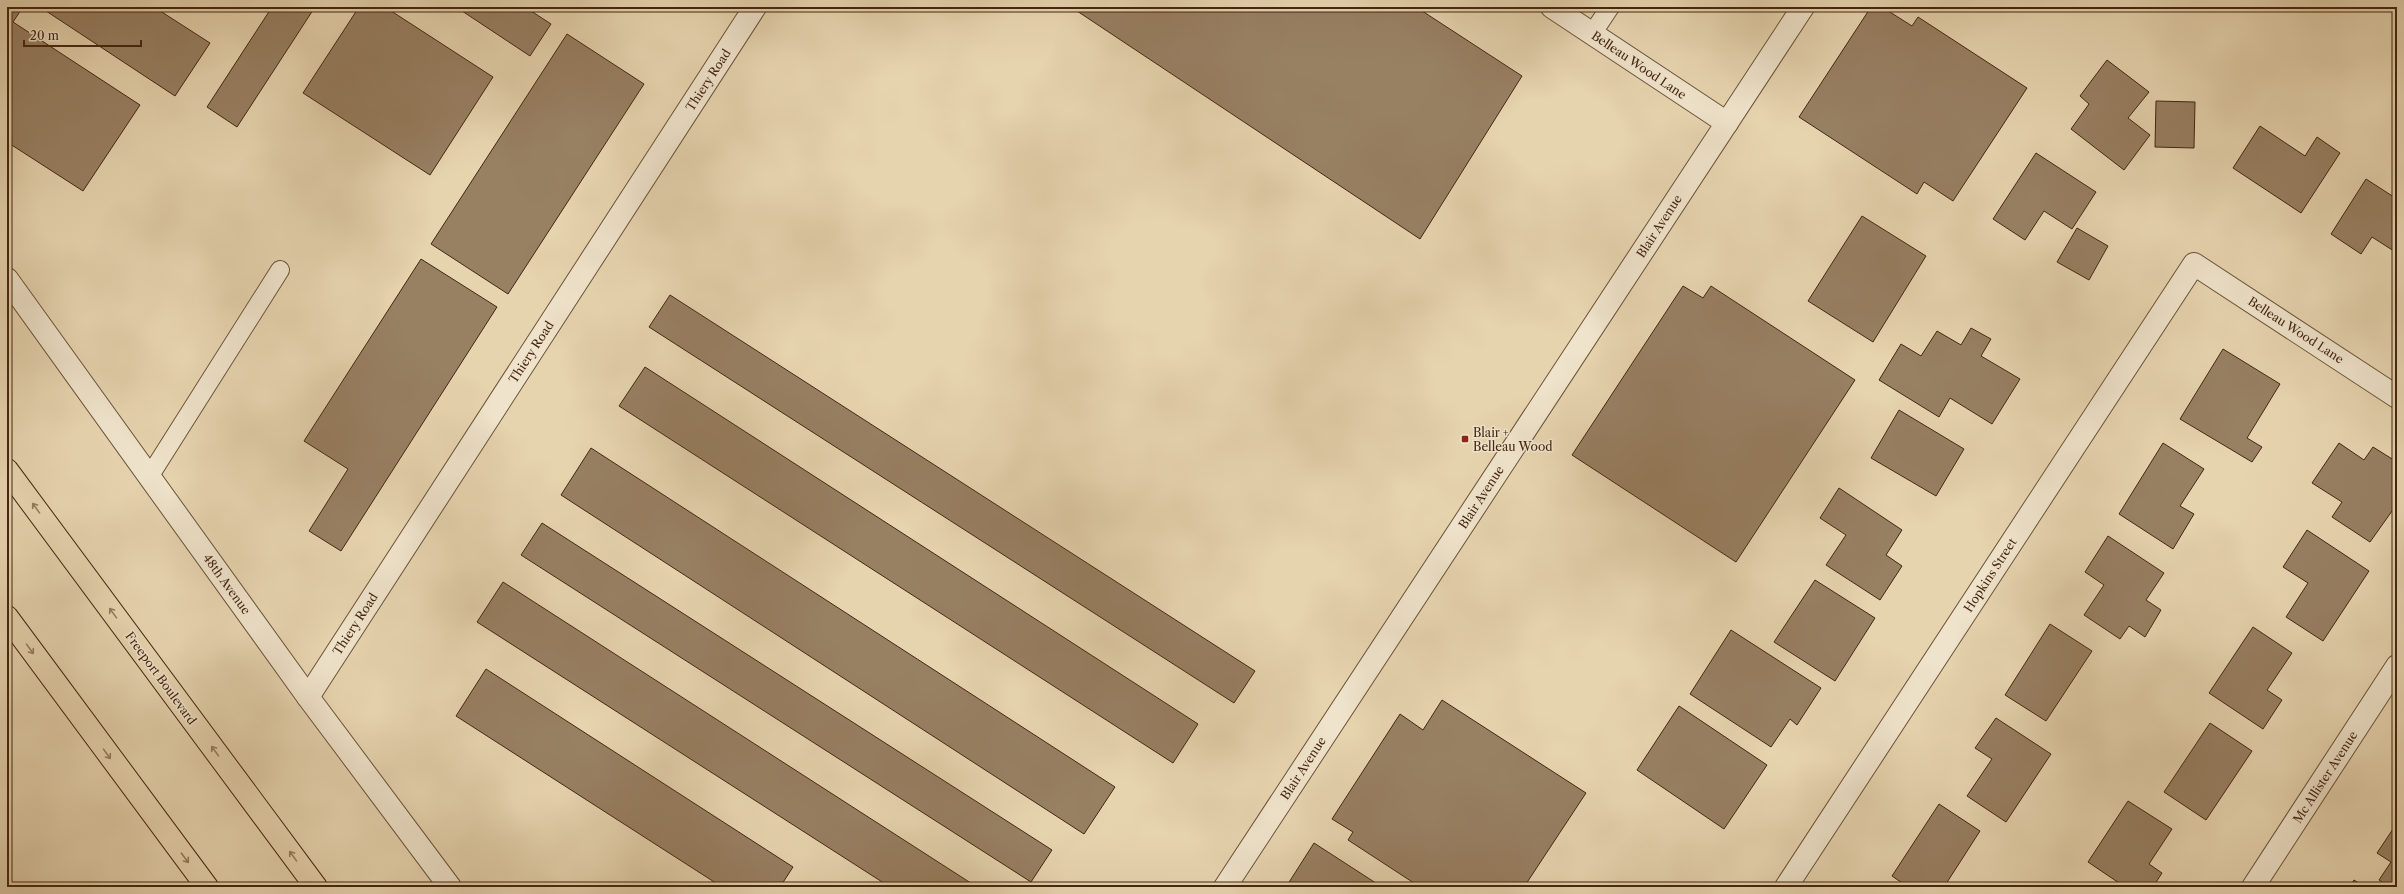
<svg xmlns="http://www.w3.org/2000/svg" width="2404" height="894" font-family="'Libre Caslon Text',serif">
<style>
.building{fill:#988063;stroke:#442611}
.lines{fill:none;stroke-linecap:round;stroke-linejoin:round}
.service-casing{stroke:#6c5238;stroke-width:20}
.minor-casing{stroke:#6c5238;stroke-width:24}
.tertiary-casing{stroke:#6c5238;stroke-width:24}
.primary-casing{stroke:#442611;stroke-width:24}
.service{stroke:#efe3cb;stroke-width:18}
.minor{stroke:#efe3cb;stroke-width:22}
.tertiary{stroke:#efe3cb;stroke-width:22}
.primary{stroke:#e6d4af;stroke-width:22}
.oneway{stroke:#957d60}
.poi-dot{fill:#8f2418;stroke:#efe3cb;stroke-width:1.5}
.labels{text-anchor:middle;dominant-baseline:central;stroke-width:3;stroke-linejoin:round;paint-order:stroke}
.street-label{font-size:12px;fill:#442611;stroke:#efe3cb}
.poi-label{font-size:12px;fill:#442611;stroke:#efe3cb;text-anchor:start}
</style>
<rect width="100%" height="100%" fill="#e6d4af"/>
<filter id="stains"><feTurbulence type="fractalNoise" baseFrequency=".005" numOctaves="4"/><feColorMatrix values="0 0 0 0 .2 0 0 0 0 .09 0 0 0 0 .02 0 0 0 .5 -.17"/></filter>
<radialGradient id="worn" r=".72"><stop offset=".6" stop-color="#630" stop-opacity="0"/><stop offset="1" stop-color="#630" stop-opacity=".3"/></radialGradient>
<!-- building -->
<g class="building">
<polygon points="7,7 23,7 13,22 140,105 83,191 7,142"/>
<polygon points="40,7 154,7 210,43 175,96"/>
<polygon points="272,7 315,7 237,127 207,107"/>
<polygon points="359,7 385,7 493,77 430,175 303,93"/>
<polygon points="456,7 525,7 551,24 530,56"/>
<polygon points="1071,7 1416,7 1522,76 1420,239"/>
<polygon points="1871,7 1882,7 1912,26 1918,17 2027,88 1953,201 1924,182 1917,194 1799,117"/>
<polygon points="567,34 644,84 508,294 431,244"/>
<polygon points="2107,60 2149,92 2128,118 2150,135 2124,170 2071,129 2089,104 2080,96"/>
<polygon points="2156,101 2195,102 2194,148 2155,147"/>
<polygon points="2260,126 2305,156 2317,137 2340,153 2301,213 2233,168"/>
<polygon points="2036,153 2096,192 2072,229 2044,211 2025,240 1993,219"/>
<polygon points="2366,179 2397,199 2397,253 2372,237 2361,254 2331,234"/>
<polygon points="1862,216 1926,256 1873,342 1808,301"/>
<polygon points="2077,228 2108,246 2089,280 2057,262"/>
<polygon points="421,259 497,307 341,551 309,531 348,469 304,441"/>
<polygon points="1683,286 1703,298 1711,286 1855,380 1736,562 1572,455"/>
<polygon points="670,295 1255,671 1234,703 649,327"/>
<polygon points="1971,328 1991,339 1981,356 2020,379 1992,424 1950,398 1939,417 1879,380 1901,344 1921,356 1937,331 1961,345"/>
<polygon points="2223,349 2280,384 2247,438 2262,447 2252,462 2180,419"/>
<polygon points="645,367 1198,724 1173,763 619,406"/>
<polygon points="1899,410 1964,449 1936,496 1871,458"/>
<polygon points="2163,443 2204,469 2180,506 2194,514 2173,549 2119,514"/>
<polygon points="2339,443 2364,460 2373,447 2397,462 2397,504 2370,542 2332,517 2342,502 2312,483"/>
<polygon points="591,448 1115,787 1084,834 561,495"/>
<polygon points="1839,488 1902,530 1886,555 1902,566 1880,600 1826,565 1846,535 1820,518"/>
<polygon points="542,523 1052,850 1031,882 521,555"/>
<polygon points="2307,530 2369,571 2323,641 2286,617 2308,583 2283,567"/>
<polygon points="2108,536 2164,573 2146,600 2161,610 2145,637 2129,626 2120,639 2084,615 2104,585 2085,572"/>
<polygon points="1815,580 1875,618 1835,681 1774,642"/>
<polygon points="503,582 977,887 890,887 477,622"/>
<polygon points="2050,624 2092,651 2046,721 2005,695"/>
<polygon points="2253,627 2292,653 2267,690 2282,700 2263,729 2209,693"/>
<polygon points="1731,630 1821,688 1797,725 1790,719 1771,747 1690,694"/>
<polygon points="486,669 793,867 780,887 722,887 456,716"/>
<polygon points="1442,700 1586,793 1524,887 1420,887 1348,840 1353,832 1332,819 1400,714 1423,730"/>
<polygon points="1679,706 1767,765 1724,829 1637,770"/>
<polygon points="1996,718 2051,754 2006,822 1967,796 1992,759 1975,748"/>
<polygon points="2210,723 2252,751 2206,820 2164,792"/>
<polygon points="2128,801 2172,829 2149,864 2162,873 2153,887 2125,887 2088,862"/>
<polygon points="1939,804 1980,831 1944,887 1908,887 1892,876"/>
<polygon points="2397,823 2397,887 2389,887 2379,880 2391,862 2377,853"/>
<polygon points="1314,843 1382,887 1286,887"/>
<polygon points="2354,880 2365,887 2350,887"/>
</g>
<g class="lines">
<defs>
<g id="service">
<polyline points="1592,34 1610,7"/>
<polyline points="149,477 280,270"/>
</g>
<g id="minor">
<polyline points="1552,7 1727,123"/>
<polyline points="7,279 308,697 450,887"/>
<polyline points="308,697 755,7"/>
<polyline points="1786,887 2194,264 2397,397"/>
<polyline points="2253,887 2397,666"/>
</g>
<polyline id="tertiary" points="1225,887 1803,7"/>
<g id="primary">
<polyline points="7,470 316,887"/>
<polyline points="7,617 207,887"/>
</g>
</defs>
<!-- service casing -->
<use href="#service" class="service-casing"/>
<!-- minor casing -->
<use href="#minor" class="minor-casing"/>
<!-- tertiary casing -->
<use href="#tertiary" class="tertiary-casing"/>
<!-- primary casing -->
<use href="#primary" class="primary-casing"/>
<!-- service -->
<use href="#service" class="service"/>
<!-- minor -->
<use href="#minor" class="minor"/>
<!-- tertiary -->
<use href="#tertiary" class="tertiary"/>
<!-- primary -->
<use href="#primary" class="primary"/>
</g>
<!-- one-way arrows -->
<defs><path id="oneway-shaft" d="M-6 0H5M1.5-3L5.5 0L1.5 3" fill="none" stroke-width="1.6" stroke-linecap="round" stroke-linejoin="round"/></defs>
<g class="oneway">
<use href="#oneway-shaft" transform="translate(36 508) rotate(-126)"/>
<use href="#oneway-shaft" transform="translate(113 613) rotate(-126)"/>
<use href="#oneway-shaft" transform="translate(30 649) rotate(54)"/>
<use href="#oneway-shaft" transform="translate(215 751) rotate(-126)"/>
<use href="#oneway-shaft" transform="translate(107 754) rotate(54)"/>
<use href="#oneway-shaft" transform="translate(293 856) rotate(-126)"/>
<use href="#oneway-shaft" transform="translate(185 858) rotate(53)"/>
</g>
<!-- markers -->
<rect class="poi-dot" x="1461" y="435" width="8" height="8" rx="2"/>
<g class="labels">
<!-- street labels -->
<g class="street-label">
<text transform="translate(1639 65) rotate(34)">Belleau Wood Lane</text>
<text transform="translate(708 80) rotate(-57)">Thiery Road</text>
<text transform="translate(1659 226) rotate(-57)">Blair Avenue</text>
<text transform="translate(2296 330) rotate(33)">Belleau Wood Lane</text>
<text transform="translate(531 352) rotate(-57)">Thiery Road</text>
<text transform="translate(1481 497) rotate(-57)">Blair Avenue</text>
<text transform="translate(1990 575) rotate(-57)">Hopkins Street</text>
<text transform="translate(227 584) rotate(54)">48th Avenue</text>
<text transform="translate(355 624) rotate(-57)">Thiery Road</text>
<text transform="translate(161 678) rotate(54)">Freeport Boulevard</text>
<text transform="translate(1303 768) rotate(-57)">Blair Avenue</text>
<text transform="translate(2325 777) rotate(-57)">Mc Allister Avenue</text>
</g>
<!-- poi labels -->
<g class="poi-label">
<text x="1473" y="432">Blair +<tspan x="1473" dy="14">Belleau Wood</tspan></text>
</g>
</g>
<!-- margin -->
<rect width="2404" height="894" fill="none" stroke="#e6d4af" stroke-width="24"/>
<rect x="8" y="8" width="2388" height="878" fill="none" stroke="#442611" stroke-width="2"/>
<rect x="12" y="12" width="2380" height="870" fill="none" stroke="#442611"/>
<!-- scale -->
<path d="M24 40v6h117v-6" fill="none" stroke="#442611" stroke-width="2"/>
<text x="30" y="40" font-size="12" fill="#442611" stroke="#efe3cb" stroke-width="3" paint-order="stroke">20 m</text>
<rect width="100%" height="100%" filter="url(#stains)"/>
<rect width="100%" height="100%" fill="url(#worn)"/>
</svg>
